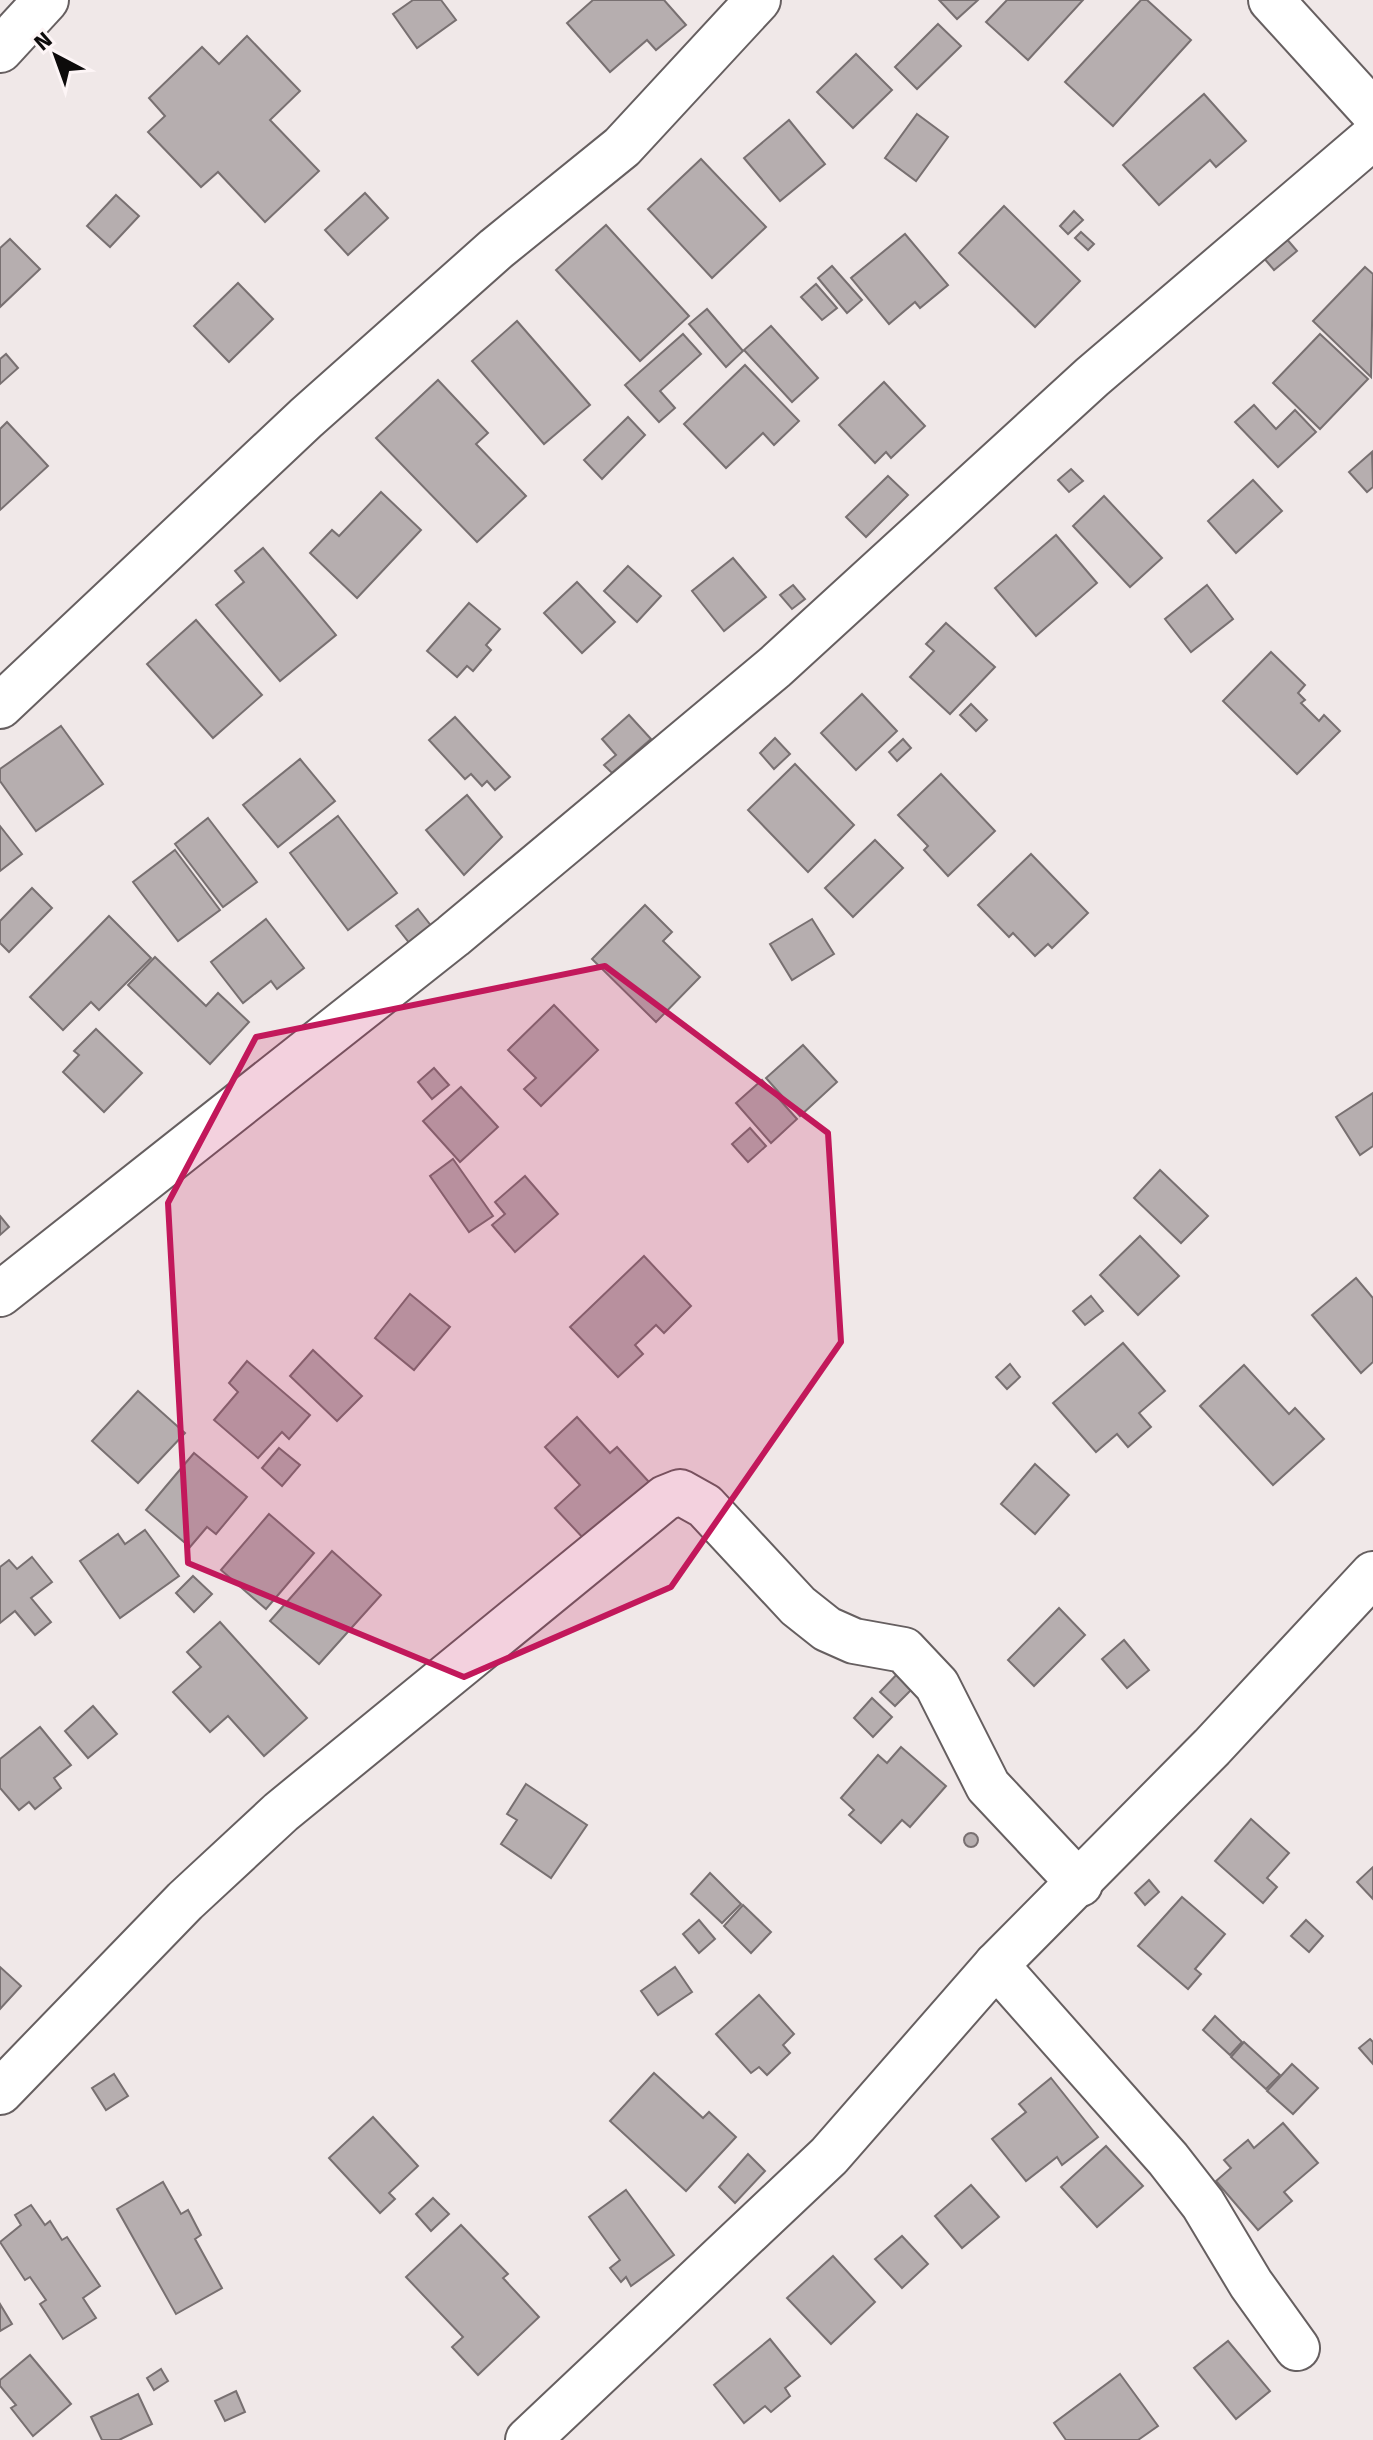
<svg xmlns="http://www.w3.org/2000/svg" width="1373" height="2440" font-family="'Fira Sans',sans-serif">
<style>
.building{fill:#b6aeaf;stroke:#787071;stroke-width:2}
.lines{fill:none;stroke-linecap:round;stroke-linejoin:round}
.minor-casing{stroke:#665f60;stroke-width:48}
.minor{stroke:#fff;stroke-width:44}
.marked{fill:#c2185b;fill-opacity:0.2;stroke:#c2185b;stroke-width:6;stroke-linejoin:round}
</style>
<rect width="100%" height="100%" fill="#f0e8e8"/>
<!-- building -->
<g class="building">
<polygon points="413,0 441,0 456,20 417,48 393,14"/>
<polygon points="593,0 664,0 686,25 656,50 647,40 610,72 567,23"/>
<polygon points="939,0 978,0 957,19"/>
<polygon points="1007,0 1083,0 1028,60 986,22"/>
<polygon points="1141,0 1147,0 1191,40 1113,126 1065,82"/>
<polygon points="938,24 961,46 917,89 895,67"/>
<polygon points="247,36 300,91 270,120 319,171 265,222 218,172 201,187 148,132 165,116 149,98 202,47 219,64"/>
<polygon points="856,54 892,90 853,128 817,92"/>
<polygon points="1204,94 1246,141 1216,167 1210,160 1159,205 1123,165"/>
<polygon points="917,114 948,137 916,181 885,158"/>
<polygon points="789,120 825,164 780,201 744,158"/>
<polygon points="701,159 766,227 712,278 648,209"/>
<polygon points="365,193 388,218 348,255 325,230"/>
<polygon points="116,195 139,216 110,247 87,226"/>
<polygon points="1004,206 1080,281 1035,327 959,253"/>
<polygon points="1074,211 1083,220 1068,234 1060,226"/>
<polygon points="606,225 689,316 640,361 556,270"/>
<polygon points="1081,232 1094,244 1088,250 1075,238"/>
<polygon points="905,234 948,285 920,308 915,302 889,324 851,278"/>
<polygon points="1285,237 1297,251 1274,270 1263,257"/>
<polygon points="10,239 40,269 0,307 0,248"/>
<polygon points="832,266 862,300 847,313 818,278"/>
<polygon points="1365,267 1373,274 1371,377 1313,321"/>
<polygon points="238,283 273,319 229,362 194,326"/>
<polygon points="816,284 837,308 822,320 801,297"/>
<polygon points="707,309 743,351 726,367 689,324"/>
<polygon points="517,321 590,405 544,444 472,361"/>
<polygon points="771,326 818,378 792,402 744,350"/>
<polygon points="683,334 701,354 660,391 675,408 659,422 625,385"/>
<polygon points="1320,334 1368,379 1320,429 1273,383"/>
<polygon points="6,354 18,368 0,384 0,359"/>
<polygon points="745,365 799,421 774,445 763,433 726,468 684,424"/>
<polygon points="438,380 488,433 476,444 526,496 477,542 376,438"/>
<polygon points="884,382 925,426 891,458 886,452 875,463 839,425"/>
<polygon points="1254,405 1276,429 1295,410 1316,432 1278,467 1235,422"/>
<polygon points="628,417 645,435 602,479 584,460"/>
<polygon points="7,422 48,466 0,510 0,429"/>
<polygon points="1372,452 1373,487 1367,492 1349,472"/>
<polygon points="1071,469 1083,481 1069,492 1058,480"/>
<polygon points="888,476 908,495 866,537 846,517"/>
<polygon points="1253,480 1282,511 1236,553 1208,521"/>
<polygon points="381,492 421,530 357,598 310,553 332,530 339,536"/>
<polygon points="1104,496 1162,558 1130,587 1073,526"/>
<polygon points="1056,535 1097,583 1036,636 995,588"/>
<polygon points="263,548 336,635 280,681 216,605 244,582 235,571"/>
<polygon points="733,558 766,597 724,631 692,591"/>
<polygon points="628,566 661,596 637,622 604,591"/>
<polygon points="577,582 615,622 582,653 544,613"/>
<polygon points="793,585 805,599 792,609 780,595"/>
<polygon points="1207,585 1233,619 1191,652 1165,619"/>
<polygon points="469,603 500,629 486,645 491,650 473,671 467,666 457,677 427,651"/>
<polygon points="196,620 262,695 213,738 147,664"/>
<polygon points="946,623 995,667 950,714 910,677 934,651 926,644"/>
<polygon points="1271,652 1305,685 1298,693 1305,700 1301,703 1319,721 1324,715 1340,731 1297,774 1223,701"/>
<polygon points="862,694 897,731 856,770 821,733"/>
<polygon points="971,704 987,720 976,731 960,715"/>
<polygon points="629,715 651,739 612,773 604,765 616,755 602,739"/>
<polygon points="455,717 510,777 495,790 487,781 482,786 471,774 465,779 429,740"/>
<polygon points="61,726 103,784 36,831 0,781 0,769"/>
<polygon points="775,738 790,754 774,769 760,753"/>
<polygon points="903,739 911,748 897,761 889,752"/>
<polygon points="300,759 335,801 278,847 243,805"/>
<polygon points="795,764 854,825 808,872 748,810"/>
<polygon points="941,774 995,831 948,876 924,850 928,846 898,815"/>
<polygon points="467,795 502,837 464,875 426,830"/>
<polygon points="338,816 397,893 348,930 290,853"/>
<polygon points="208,818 257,882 223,907 175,844"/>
<polygon points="0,826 22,854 0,871"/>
<polygon points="875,840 903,868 853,917 825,888"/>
<polygon points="175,850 220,910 178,941 133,882"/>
<polygon points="1031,854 1088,913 1052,948 1048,944 1035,956 1013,933 1009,937 978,905"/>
<polygon points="32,888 52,908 9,952 0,943 0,921"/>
<polygon points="645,905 672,932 663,941 700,977 656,1022 592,959"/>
<polygon points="418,909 436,932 414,949 396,926"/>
<polygon points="109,916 151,958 99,1010 91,1002 63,1030 30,997"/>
<polygon points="266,919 304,968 277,989 271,981 243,1003 211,962"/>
<polygon points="812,919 834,954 792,980 770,944"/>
<polygon points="155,957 206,1006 218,993 249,1022 210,1064 128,985"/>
<polygon points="554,1005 598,1050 541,1106 524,1089 536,1078 508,1050"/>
<polygon points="96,1029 142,1073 104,1112 63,1072 79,1055 74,1051"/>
<polygon points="803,1045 837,1082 800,1116 766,1078"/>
<polygon points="434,1068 449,1085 432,1099 418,1082"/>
<polygon points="762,1080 797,1119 771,1143 736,1103"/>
<polygon points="461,1087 498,1127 460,1162 423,1121"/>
<polygon points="1373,1093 1373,1146 1360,1155 1336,1117"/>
<polygon points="750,1128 766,1146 748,1162 732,1144"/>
<polygon points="453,1159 493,1216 469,1232 430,1176"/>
<polygon points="1160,1170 1208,1216 1181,1243 1134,1198"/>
<polygon points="525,1176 558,1214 515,1252 492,1225 505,1214 495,1202"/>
<polygon points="0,1216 9,1227 0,1235"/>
<polygon points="1140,1236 1179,1276 1138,1315 1100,1275"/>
<polygon points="644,1256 691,1306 664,1333 656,1325 635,1345 643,1354 618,1377 570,1327"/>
<polygon points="1356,1278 1373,1298 1373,1362 1361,1373 1312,1315"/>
<polygon points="410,1294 450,1327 414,1370 375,1338"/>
<polygon points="1091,1296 1103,1311 1085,1325 1073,1311"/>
<polygon points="1123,1343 1165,1391 1139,1413 1151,1427 1128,1447 1117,1434 1096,1452 1053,1403"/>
<polygon points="313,1350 362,1396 337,1421 290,1376"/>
<polygon points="247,1361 310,1415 289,1439 282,1432 258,1458 214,1420 238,1392 229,1383"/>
<polygon points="1010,1364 1020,1377 1007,1389 996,1377"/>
<polygon points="1244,1365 1289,1414 1295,1408 1324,1439 1273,1485 1200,1406"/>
<polygon points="138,1391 185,1433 138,1483 92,1441"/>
<polygon points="577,1417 610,1453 617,1447 649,1482 585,1540 555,1508 580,1485 545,1447"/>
<polygon points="279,1448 300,1465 282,1486 262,1468"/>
<polygon points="194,1453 247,1497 216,1534 207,1527 190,1547 146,1510"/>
<polygon points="1035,1464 1069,1495 1035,1534 1001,1504"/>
<polygon points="269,1514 314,1553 266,1609 221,1570"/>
<polygon points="145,1530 179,1576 120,1618 80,1561 118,1534 125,1544"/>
<polygon points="332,1551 381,1595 319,1664 270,1621"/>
<polygon points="32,1557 52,1582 31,1598 51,1622 35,1635 15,1611 0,1623 0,1567 9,1560 17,1569"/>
<polygon points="193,1576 212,1594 194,1612 176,1593"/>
<polygon points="1059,1608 1085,1635 1034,1686 1008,1660"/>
<polygon points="220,1622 307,1718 264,1756 228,1716 210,1732 173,1692 201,1667 187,1652"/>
<polygon points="1124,1640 1149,1670 1127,1688 1102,1659"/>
<polygon points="901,1670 916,1685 895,1706 880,1692"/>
<polygon points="872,1698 892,1717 873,1737 854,1718"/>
<polygon points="93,1706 117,1734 88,1758 65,1731"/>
<polygon points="40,1727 71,1765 54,1778 61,1788 35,1809 29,1802 19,1810 0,1788 0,1759"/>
<polygon points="901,1747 946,1786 910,1827 902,1820 881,1843 849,1815 854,1810 841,1798 878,1755 887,1763"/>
<polygon points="526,1784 587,1825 551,1878 501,1844 517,1820 507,1814"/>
<polygon points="1251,1819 1289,1853 1267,1878 1277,1887 1263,1903 1215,1861"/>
<circle cx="971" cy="1840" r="7"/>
<polygon points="1373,1867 1373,1899 1357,1882"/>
<polygon points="710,1873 741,1904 722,1923 691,1894"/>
<polygon points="1149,1880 1159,1892 1145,1905 1135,1893"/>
<polygon points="1182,1897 1225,1934 1195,1969 1201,1974 1188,1989 1138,1946"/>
<polygon points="743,1905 771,1932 751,1953 724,1926"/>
<polygon points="699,1920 715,1939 699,1953 683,1934"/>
<polygon points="1306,1920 1323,1936 1309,1952 1291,1936"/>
<polygon points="0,1967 21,1986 0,2009"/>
<polygon points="675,1967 692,1992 658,2015 641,1991"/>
<polygon points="759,1995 794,2034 783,2045 790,2053 767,2075 759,2067 751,2073 716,2034"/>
<polygon points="1215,2016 1242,2042 1230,2055 1203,2030"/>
<polygon points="1370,2039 1373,2042 1373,2064 1359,2048"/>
<polygon points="1244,2042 1280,2075 1266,2089 1231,2057"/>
<polygon points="1292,2064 1318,2088 1293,2114 1267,2091"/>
<polygon points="654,2073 703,2118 709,2112 736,2137 686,2191 610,2121"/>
<polygon points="114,2074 128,2096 106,2110 92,2088"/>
<polygon points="1051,2078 1098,2137 1062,2165 1057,2157 1026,2181 992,2139 1026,2112 1019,2104"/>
<polygon points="373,2117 418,2166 389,2193 395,2199 380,2213 329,2158"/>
<polygon points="1283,2123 1318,2163 1284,2192 1292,2201 1258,2230 1216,2181 1231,2168 1224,2160 1248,2140 1254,2148"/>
<polygon points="1106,2146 1143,2186 1097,2227 1061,2187"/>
<polygon points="748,2154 765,2171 735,2203 719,2187"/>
<polygon points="163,2182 181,2214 188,2210 201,2235 195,2239 222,2288 176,2314 117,2209"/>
<polygon points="971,2185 999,2217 962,2248 935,2216"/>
<polygon points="626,2190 674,2255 631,2286 626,2277 621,2282 610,2268 620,2260 589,2217"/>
<polygon points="433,2198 449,2214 431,2231 416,2214"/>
<polygon points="31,2205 45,2225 50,2221 62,2240 67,2237 100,2286 83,2298 96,2318 63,2339 40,2304 46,2300 30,2277 25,2280 0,2242 21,2225 15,2215"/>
<polygon points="461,2225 508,2274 503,2278 539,2317 478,2375 452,2347 463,2337 406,2277"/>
<polygon points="902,2236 928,2264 902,2288 875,2259"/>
<polygon points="833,2256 875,2302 831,2344 787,2298"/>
<polygon points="0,2304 12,2324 0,2331"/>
<polygon points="770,2339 800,2376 785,2388 790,2396 771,2412 765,2406 744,2423 714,2385"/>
<polygon points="1228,2341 1270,2391 1236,2419 1194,2368"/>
<polygon points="30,2355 71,2404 33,2436 11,2408 16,2405 0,2386 0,2380"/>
<polygon points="161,2369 168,2381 154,2390 147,2378"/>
<polygon points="1120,2374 1158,2426 1138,2440 1066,2440 1054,2423"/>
<polygon points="236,2391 245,2412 225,2421 215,2401"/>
<polygon points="138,2394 152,2424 119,2440 102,2440 91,2417"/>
</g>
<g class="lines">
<defs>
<g id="minor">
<polyline points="1271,0 1373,112"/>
<polyline points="0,50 46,0"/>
<polyline points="0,706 306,418 496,249 622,147 758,0"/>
<polyline points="0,1294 453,936 775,667 1092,377 1373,137"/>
<polyline points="996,1965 1168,2159 1203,2204 1251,2284 1297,2348"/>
<polyline points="0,2092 185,1901 281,1812 665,1498 680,1492 705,1506 798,1606 827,1629 854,1641 904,1650 937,1685 988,1786 1080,1884"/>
<polyline points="528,2440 829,2156 996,1965 1212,1747 1373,1574"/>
</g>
</defs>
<!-- minor casing -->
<use href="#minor" class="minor-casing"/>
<!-- minor -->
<use href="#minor" class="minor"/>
</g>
<!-- marked area -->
<path class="marked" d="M605,966L828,1133L841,1342L671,1587L464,1677L188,1563L168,1203L256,1037Z"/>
<!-- north arrow -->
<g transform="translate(56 56) rotate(319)" stroke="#fdf5f6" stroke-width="6" paint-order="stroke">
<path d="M0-6L14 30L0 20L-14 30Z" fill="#0d0b0b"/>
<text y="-12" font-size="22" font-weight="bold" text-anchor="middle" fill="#0d0b0b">N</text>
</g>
</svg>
